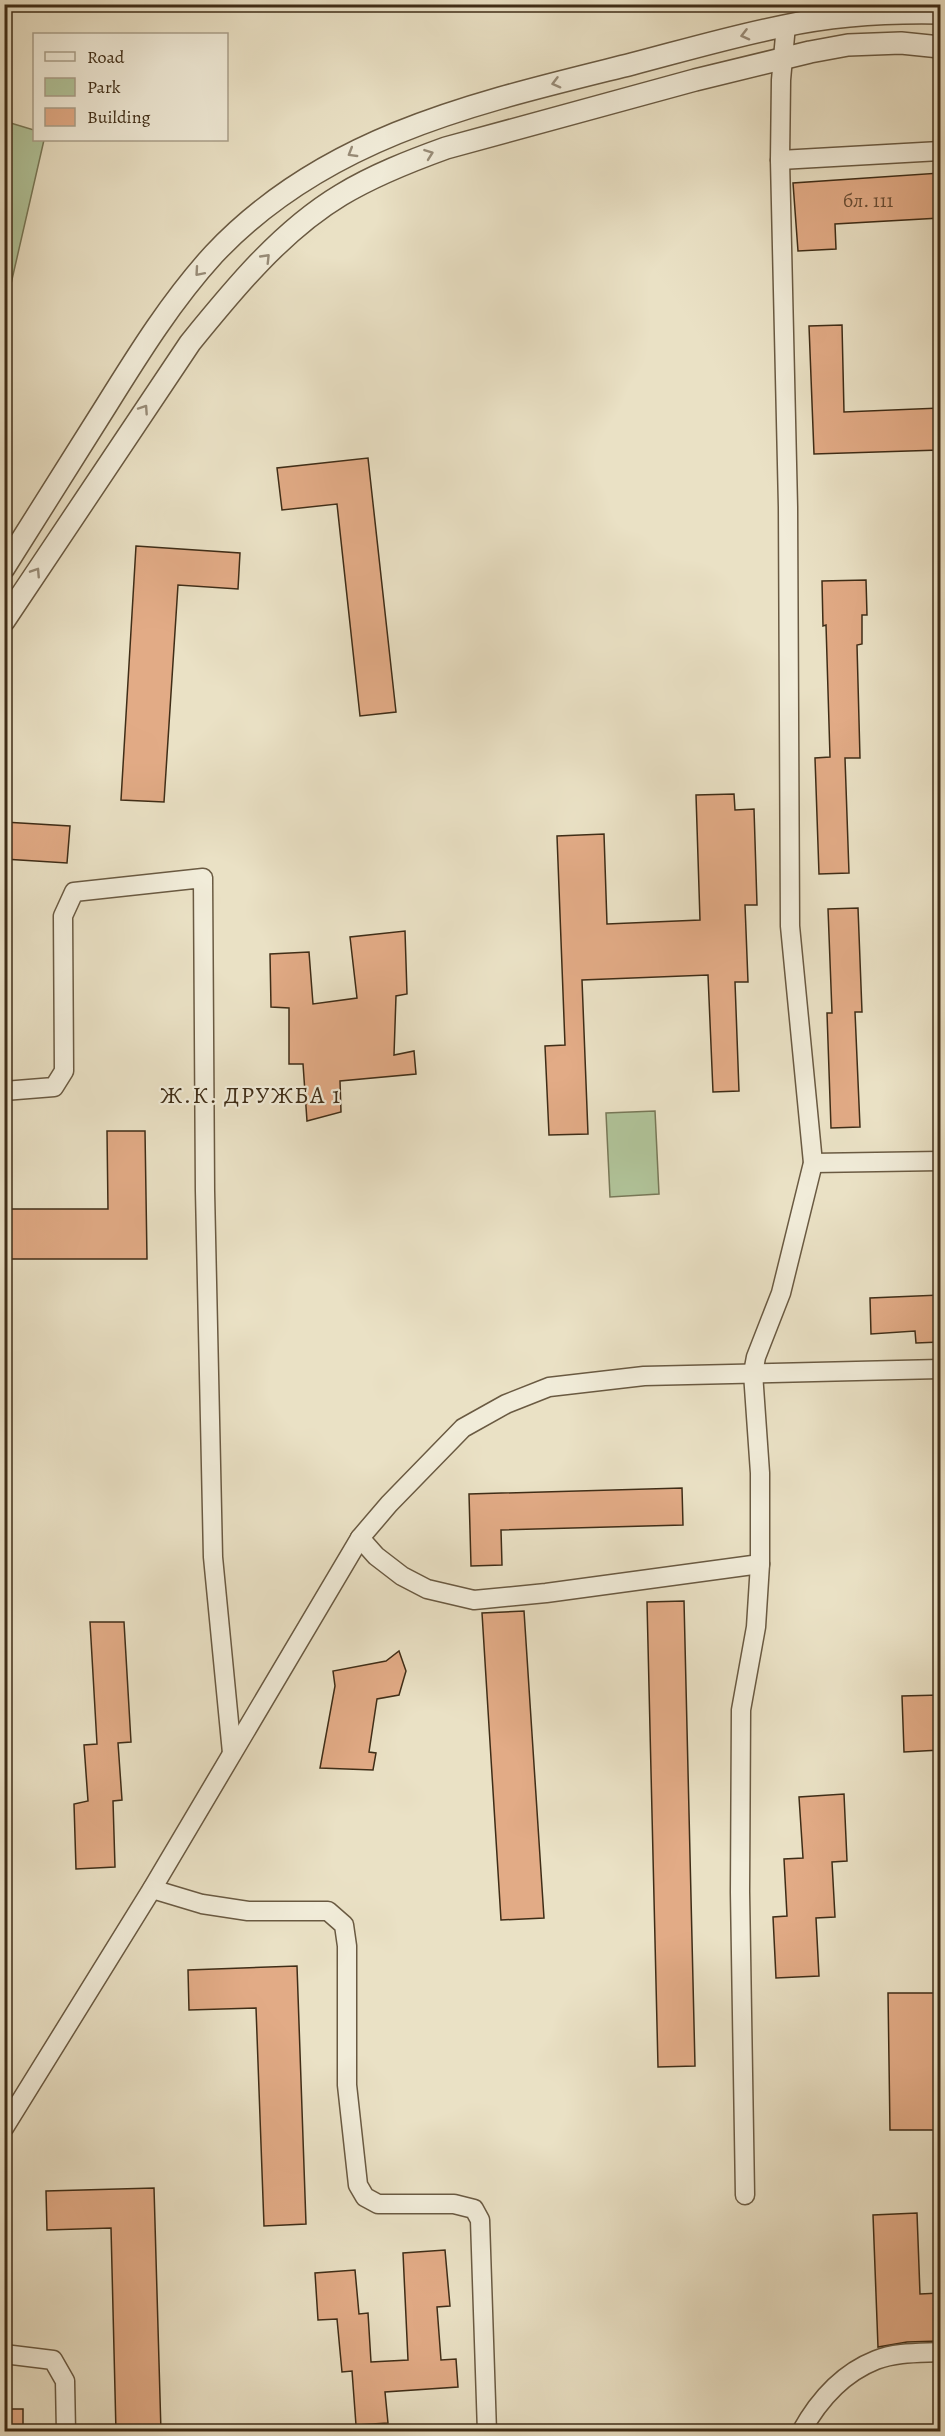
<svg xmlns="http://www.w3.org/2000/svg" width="945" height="2436" font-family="Alegreya,serif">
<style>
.green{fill:#b1c49a;stroke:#787858;stroke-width:1.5}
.building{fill:#e2ab86;stroke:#3f2d17;stroke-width:1.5}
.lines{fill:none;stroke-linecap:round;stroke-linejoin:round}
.minor-casing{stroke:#6a5a42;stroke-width:21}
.tertiary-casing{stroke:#6a5a42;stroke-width:24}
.minor{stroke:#f1ecd9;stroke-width:18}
.tertiary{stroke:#f1ecd9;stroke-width:21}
.oneway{stroke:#988c78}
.labels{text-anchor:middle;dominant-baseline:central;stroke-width:4.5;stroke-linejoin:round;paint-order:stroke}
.number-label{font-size:20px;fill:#684c33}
.neighbourhood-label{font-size:24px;letter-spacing:1.5px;fill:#3f2d17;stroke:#f1ecd9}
</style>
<rect width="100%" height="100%" fill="#eae1c5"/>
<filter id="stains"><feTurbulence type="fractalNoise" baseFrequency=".00333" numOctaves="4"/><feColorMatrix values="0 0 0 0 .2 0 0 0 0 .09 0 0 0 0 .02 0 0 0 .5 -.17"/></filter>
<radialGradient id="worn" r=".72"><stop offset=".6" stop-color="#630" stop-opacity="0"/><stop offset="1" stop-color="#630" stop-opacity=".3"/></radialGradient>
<!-- green -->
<g class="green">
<polygon points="4,121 34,130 34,140 44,140 5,310"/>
<polygon points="655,1111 659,1194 610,1197 606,1113"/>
</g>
<!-- building -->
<g class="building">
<polygon points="940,173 940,218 835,224 836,249 798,251 793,183"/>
<polygon points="842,325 844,412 940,408 940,450 814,454 809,326"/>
<polygon points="368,458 396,712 360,716 337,504 282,510 277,468"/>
<polygon points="136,546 240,553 238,589 178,585 164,802 121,800"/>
<polygon points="866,580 867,615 862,615 862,644 857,645 860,758 845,758 849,873 819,874 815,758 830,757 826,625 823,626 822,581"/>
<polygon points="734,794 735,810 754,809 757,905 745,905 748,982 735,982 739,1091 713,1092 708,975 582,980 588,1134 549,1135 545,1046 565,1045 557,836 604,834 607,924 700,920 696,795"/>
<polygon points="4,822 70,826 67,863 4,859"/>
<polygon points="858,908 862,1012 855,1012 860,1127 831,1128 827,1013 832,1013 828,909"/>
<polygon points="405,931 407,994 396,996 394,1055 414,1051 416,1074 340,1081 341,1112 307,1121 303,1064 289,1064 289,1008 271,1007 270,954 309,952 313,1004 357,998 350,937"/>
<polygon points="107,1131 145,1131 147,1259 4,1259 4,1209 108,1209"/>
<polygon points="940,1295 940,1342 916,1343 915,1331 871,1334 870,1298"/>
<polygon points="682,1488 683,1525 501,1530 502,1565 471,1566 469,1494"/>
<polygon points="684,1601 695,2066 658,2067 647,1602"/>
<polygon points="524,1611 544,1918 501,1920 482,1613"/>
<polygon points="90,1622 124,1622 131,1742 118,1743 122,1800 113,1801 115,1867 76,1869 74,1804 88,1801 84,1745 97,1744"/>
<polygon points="399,1651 406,1671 399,1695 377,1699 369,1752 376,1753 373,1770 320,1768 335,1686 333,1671 386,1661"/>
<polygon points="940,1695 940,1750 904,1752 902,1696"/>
<polygon points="844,1794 847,1861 832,1862 835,1917 816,1918 819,1976 776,1978 773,1917 787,1916 784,1859 803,1858 799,1797"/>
<polygon points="297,1966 306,2224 264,2226 256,2008 189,2010 188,1970"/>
<polygon points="888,1993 940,1993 940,2130 890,2130"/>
<polygon points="154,2188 161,2432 116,2432 111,2228 47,2230 46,2191"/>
<polygon points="917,2213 920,2294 940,2293 940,2341 907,2342 878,2347 873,2215"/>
<polygon points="445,2250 450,2306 437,2307 441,2360 456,2359 458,2387 385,2392 388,2423 356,2425 352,2371 342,2372 337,2319 318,2320 315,2273 355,2270 359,2314 368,2313 371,2362 408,2360 403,2253"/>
<rect x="4" y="2409" width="19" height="23"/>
</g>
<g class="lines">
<defs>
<g id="minor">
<polyline points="780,160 940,151"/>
<polyline points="4,1091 54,1087 64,1071 63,916 74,892 203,878 205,1191 213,1557 232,1753"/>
<polyline points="813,1163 940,1161"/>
<polyline points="360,1538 376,1556 402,1576 427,1589 474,1600 546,1593 760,1564"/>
<polyline points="152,1889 202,1904 248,1911 328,1911 344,1925 347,1946 347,2085 358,2185 365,2197 378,2204 454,2204 474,2209 480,2220 487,2432"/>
<polyline points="4,2128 152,1889 360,1538 389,1504 463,1428 506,1404 549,1387 644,1376 940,1369"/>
<polyline points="745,2195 740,1892 741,1710 756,1627 760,1564 760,1473 753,1373 756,1357 781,1293 813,1163 790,926 788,507 780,160 781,80 786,25"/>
<polyline points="4,2354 53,2360 65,2381 66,2432"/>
<path d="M801,2432C818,2401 843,2373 876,2360C896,2352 919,2353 940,2352"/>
</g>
<g id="tertiary">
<path d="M4,568C38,514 72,460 106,406C139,353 172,300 214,254C326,135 480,102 632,64C682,51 733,36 784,26C835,15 889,12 940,13"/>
<path d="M4,621L190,343C233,290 281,231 341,195C374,175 410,161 446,148L695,80L810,52L848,45L901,43L940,47"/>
</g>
</defs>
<!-- minor casing -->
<use href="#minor" class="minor-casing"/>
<!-- tertiary casing -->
<use href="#tertiary" class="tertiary-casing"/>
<!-- minor -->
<use href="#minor" class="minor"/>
<!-- tertiary -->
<use href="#tertiary" class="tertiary"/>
</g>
<!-- one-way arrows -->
<defs><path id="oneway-chevron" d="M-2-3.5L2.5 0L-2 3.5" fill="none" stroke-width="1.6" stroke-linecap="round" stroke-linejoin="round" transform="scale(1.5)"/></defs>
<g class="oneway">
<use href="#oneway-chevron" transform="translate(745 35) rotate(166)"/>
<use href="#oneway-chevron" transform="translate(556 83) rotate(165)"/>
<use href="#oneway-chevron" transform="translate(352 153) rotate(149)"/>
<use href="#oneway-chevron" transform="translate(429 154) rotate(-20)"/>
<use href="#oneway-chevron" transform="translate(266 258) rotate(-46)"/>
<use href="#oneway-chevron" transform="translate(199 272) rotate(131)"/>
<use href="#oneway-chevron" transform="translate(144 409) rotate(-56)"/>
<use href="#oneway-chevron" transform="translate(36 572) rotate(-57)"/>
</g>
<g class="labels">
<!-- number labels -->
<g class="number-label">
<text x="868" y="200">бл. 111</text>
</g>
<!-- neighbourhood labels -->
<g class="neighbourhood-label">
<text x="251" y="1095">Ж.К. ДРУЖБА 1</text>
</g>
</g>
<!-- margin -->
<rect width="945" height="2436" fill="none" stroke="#eae1c5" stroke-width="24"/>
<rect x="6" y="6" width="933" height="2424" fill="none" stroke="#3f2d17" stroke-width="3"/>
<rect x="12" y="12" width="921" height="2412" fill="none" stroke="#3f2d17" stroke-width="1.5"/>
<!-- legend -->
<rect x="33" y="33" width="195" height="108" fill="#f1ecd9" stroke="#aaa08b" stroke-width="1.5"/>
<rect x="45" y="52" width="30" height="9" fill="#f1ecd9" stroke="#aaa08b" stroke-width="1.5"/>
<text x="87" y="63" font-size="18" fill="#3f2d17">Road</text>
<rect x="45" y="78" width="30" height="18" fill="#b1c49a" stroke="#aaa08b" stroke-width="1.5"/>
<text x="87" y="93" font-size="18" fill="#3f2d17">Park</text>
<rect x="45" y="108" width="30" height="18" fill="#e2ab86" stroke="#aaa08b" stroke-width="1.5"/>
<text x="87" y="123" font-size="18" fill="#3f2d17">Building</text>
<rect width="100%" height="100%" filter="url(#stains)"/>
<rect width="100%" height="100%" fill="url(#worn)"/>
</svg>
